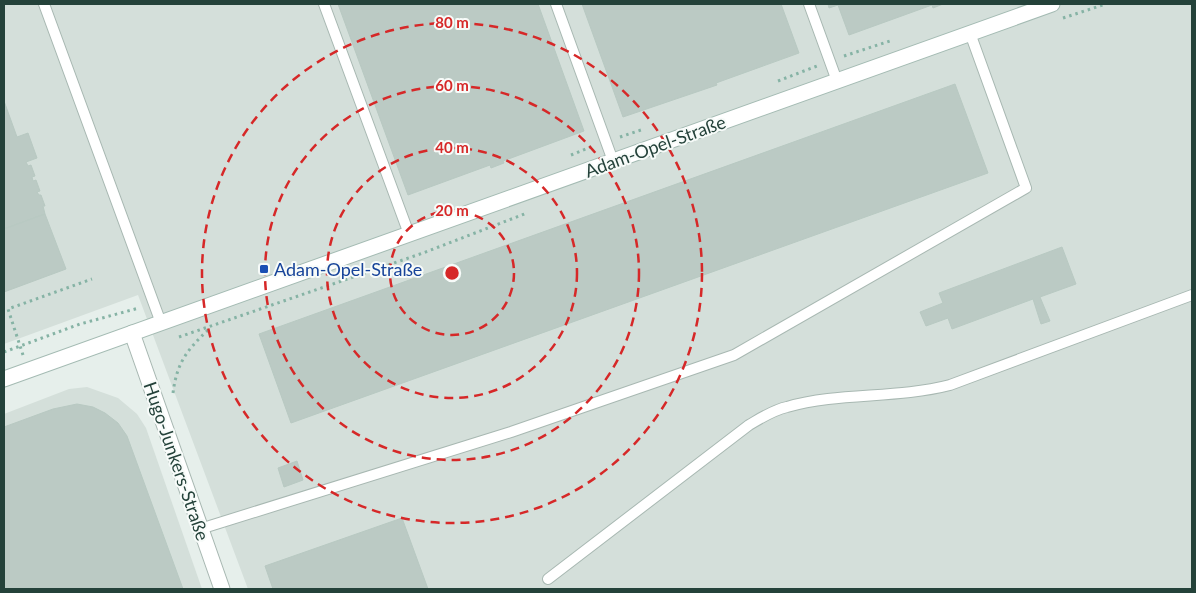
<svg xmlns="http://www.w3.org/2000/svg" width="1196" height="593" font-family="Lato,sans-serif">
<style>
.built{fill:#d4dfda}
.building{fill:#bbcac4;stroke:#b8c9c2}
.lines{fill:none;stroke-linecap:round;stroke-linejoin:round}
.service-casing{stroke:#a8b8b2;stroke-width:12}
.minor-casing{stroke:#a8b8b2;stroke-width:17}
.secondary-casing{stroke:#a4bbb3;stroke-width:17}
.path{stroke:#86b3a5;stroke-width:3;stroke-dasharray:2.5 4;stroke-linecap:butt}
.service{stroke:#fff;stroke-width:10}
.minor{stroke:#fff;stroke-width:15}
.secondary{stroke:#fff;stroke-width:15}
.ring{fill:none;stroke:#d62828;stroke-width:2.5;stroke-dasharray:9 6}
.transit-dot{fill:#1a4fb4;stroke:#f7fbf9;stroke-width:2}
.labels{text-anchor:middle;dominant-baseline:central;stroke-width:4;stroke-linejoin:round;paint-order:stroke}
.street-label{font-size:18px;fill:#24423a;stroke:#f7fbf9}
.transit-label{font-size:18px;fill:#164399;stroke:#f7fbf9;text-anchor:start}
.centre{fill:#d62828;stroke:#f7fbf9;stroke-width:2.5}
.ring-label{font-size:15px;text-anchor:middle;font-weight:bold;fill:#d62828;stroke:#f7fbf9;stroke-width:4;stroke-linejoin:round;paint-order:stroke}
</style>
<rect width="100%" height="100%" fill="#e6efeb"/>
<!-- built -->
<g class="built">
<polygon points="4,4 1192,4 1192,589 248,589 138,295 4,344"/>
<polygon points="87,387 118,398 137,414 146,428 202,589 4,589 4,414 69,389"/>
</g>
<!-- building -->
<g class="building">
<polygon points="338,4 538,4 584,131 503,161 504,163 491,168 490,165 408,195"/>
<polygon points="582,4 781,4 799,53 716,83 717,85 623,117"/>
<polygon points="828,4 943,4 933,8 932,5 849,35 838,5 829,8"/>
<polygon points="955,84 988,173 291,423 259,334"/>
<polygon points="4,101 17,137 28,133 37,158 26,162 28,166 31,165 35,176 32,177 33,181 36,180 40,191 37,192 39,195 41,195 45,206 43,206 45,214 4,229"/>
<polygon points="45,214 66,269 4,292 4,229"/>
<polygon points="1062,247 1076,284 1040,297 1050,321 1041,324 1033,299 952,329 948,318 926,326 920,312 943,303 939,293"/>
<polygon points="77,404 93,407 105,413 118,423 127,436 183,589 4,589 4,427 53,409"/>
<polygon points="297,461 303,480 284,487 278,468"/>
<polygon points="402,518 428,589 273,589 265,566"/>
</g>
<g class="lines">
<defs>
<g id="service">
<polyline points="44,4 161,323"/>
<polyline points="324,4 409,234"/>
<polyline points="556,4 613,161"/>
<polyline points="809,4 837,81"/>
<polyline points="200,529 511,432 734,355 1026,188 970,33"/>
<path d="M548,579L749,425C761,418 773,410 787,407C839,392 896,399 950,385L1192,295"/>
</g>
<polyline id="minor" points="132,333 222,589"/>
<polyline id="secondary" points="4,379 1052,4"/>
</defs>
<!-- service casing -->
<use href="#service" class="service-casing"/>
<!-- minor casing -->
<use href="#minor" class="minor-casing"/>
<!-- secondary casing -->
<use href="#secondary" class="secondary-casing"/>
<!-- path -->
<g class="path">
<polyline points="1063,18 1106,4"/>
<polyline points="844,56 890,41"/>
<polyline points="778,81 817,66"/>
<polyline points="620,137 641,130"/>
<polyline points="571,155 593,146"/>
<polyline points="179,337 423,253 527,213"/>
<polyline points="4,352 80,324 139,308"/>
<polyline points="23,355 8,309 92,279"/>
<path d="M173,393C177,362 187,350 209,329"/>
</g>
<!-- service -->
<use href="#service" class="service"/>
<!-- minor -->
<use href="#minor" class="minor"/>
<!-- secondary -->
<use href="#secondary" class="secondary"/>
</g>
<!-- distance rings -->
<g class="ring">
<circle cx="452" cy="273" r="62"/>
<circle cx="452" cy="273" r="125"/>
<circle cx="452" cy="273" r="187"/>
<circle cx="452" cy="273" r="250"/>
</g>
<!-- markers -->
<rect class="transit-dot" x="259" y="264" width="10" height="10" rx="2.5"/>
<g class="labels">
<!-- street labels -->
<g class="street-label">
<text transform="translate(655 146) rotate(-20)">Adam-Opel-Straße</text>
<text transform="translate(177 461) rotate(71)">Hugo-Junkers-Straße</text>
</g>
<!-- transit labels -->
<g class="transit-label">
<text x="274" y="269">Adam-Opel-Straße</text>
</g>
</g>
<circle cx="452" cy="273" r="8" class="centre"/>
<g class="ring-label">
<text x="452" y="28">80 m</text>
<text x="452" y="91">60 m</text>
<text x="452" y="153">40 m</text>
<text x="452" y="216">20 m</text>
</g>
<!-- border -->
<rect width="1196" height="593" fill="none" stroke="#24423a" stroke-width="10"/>
</svg>
